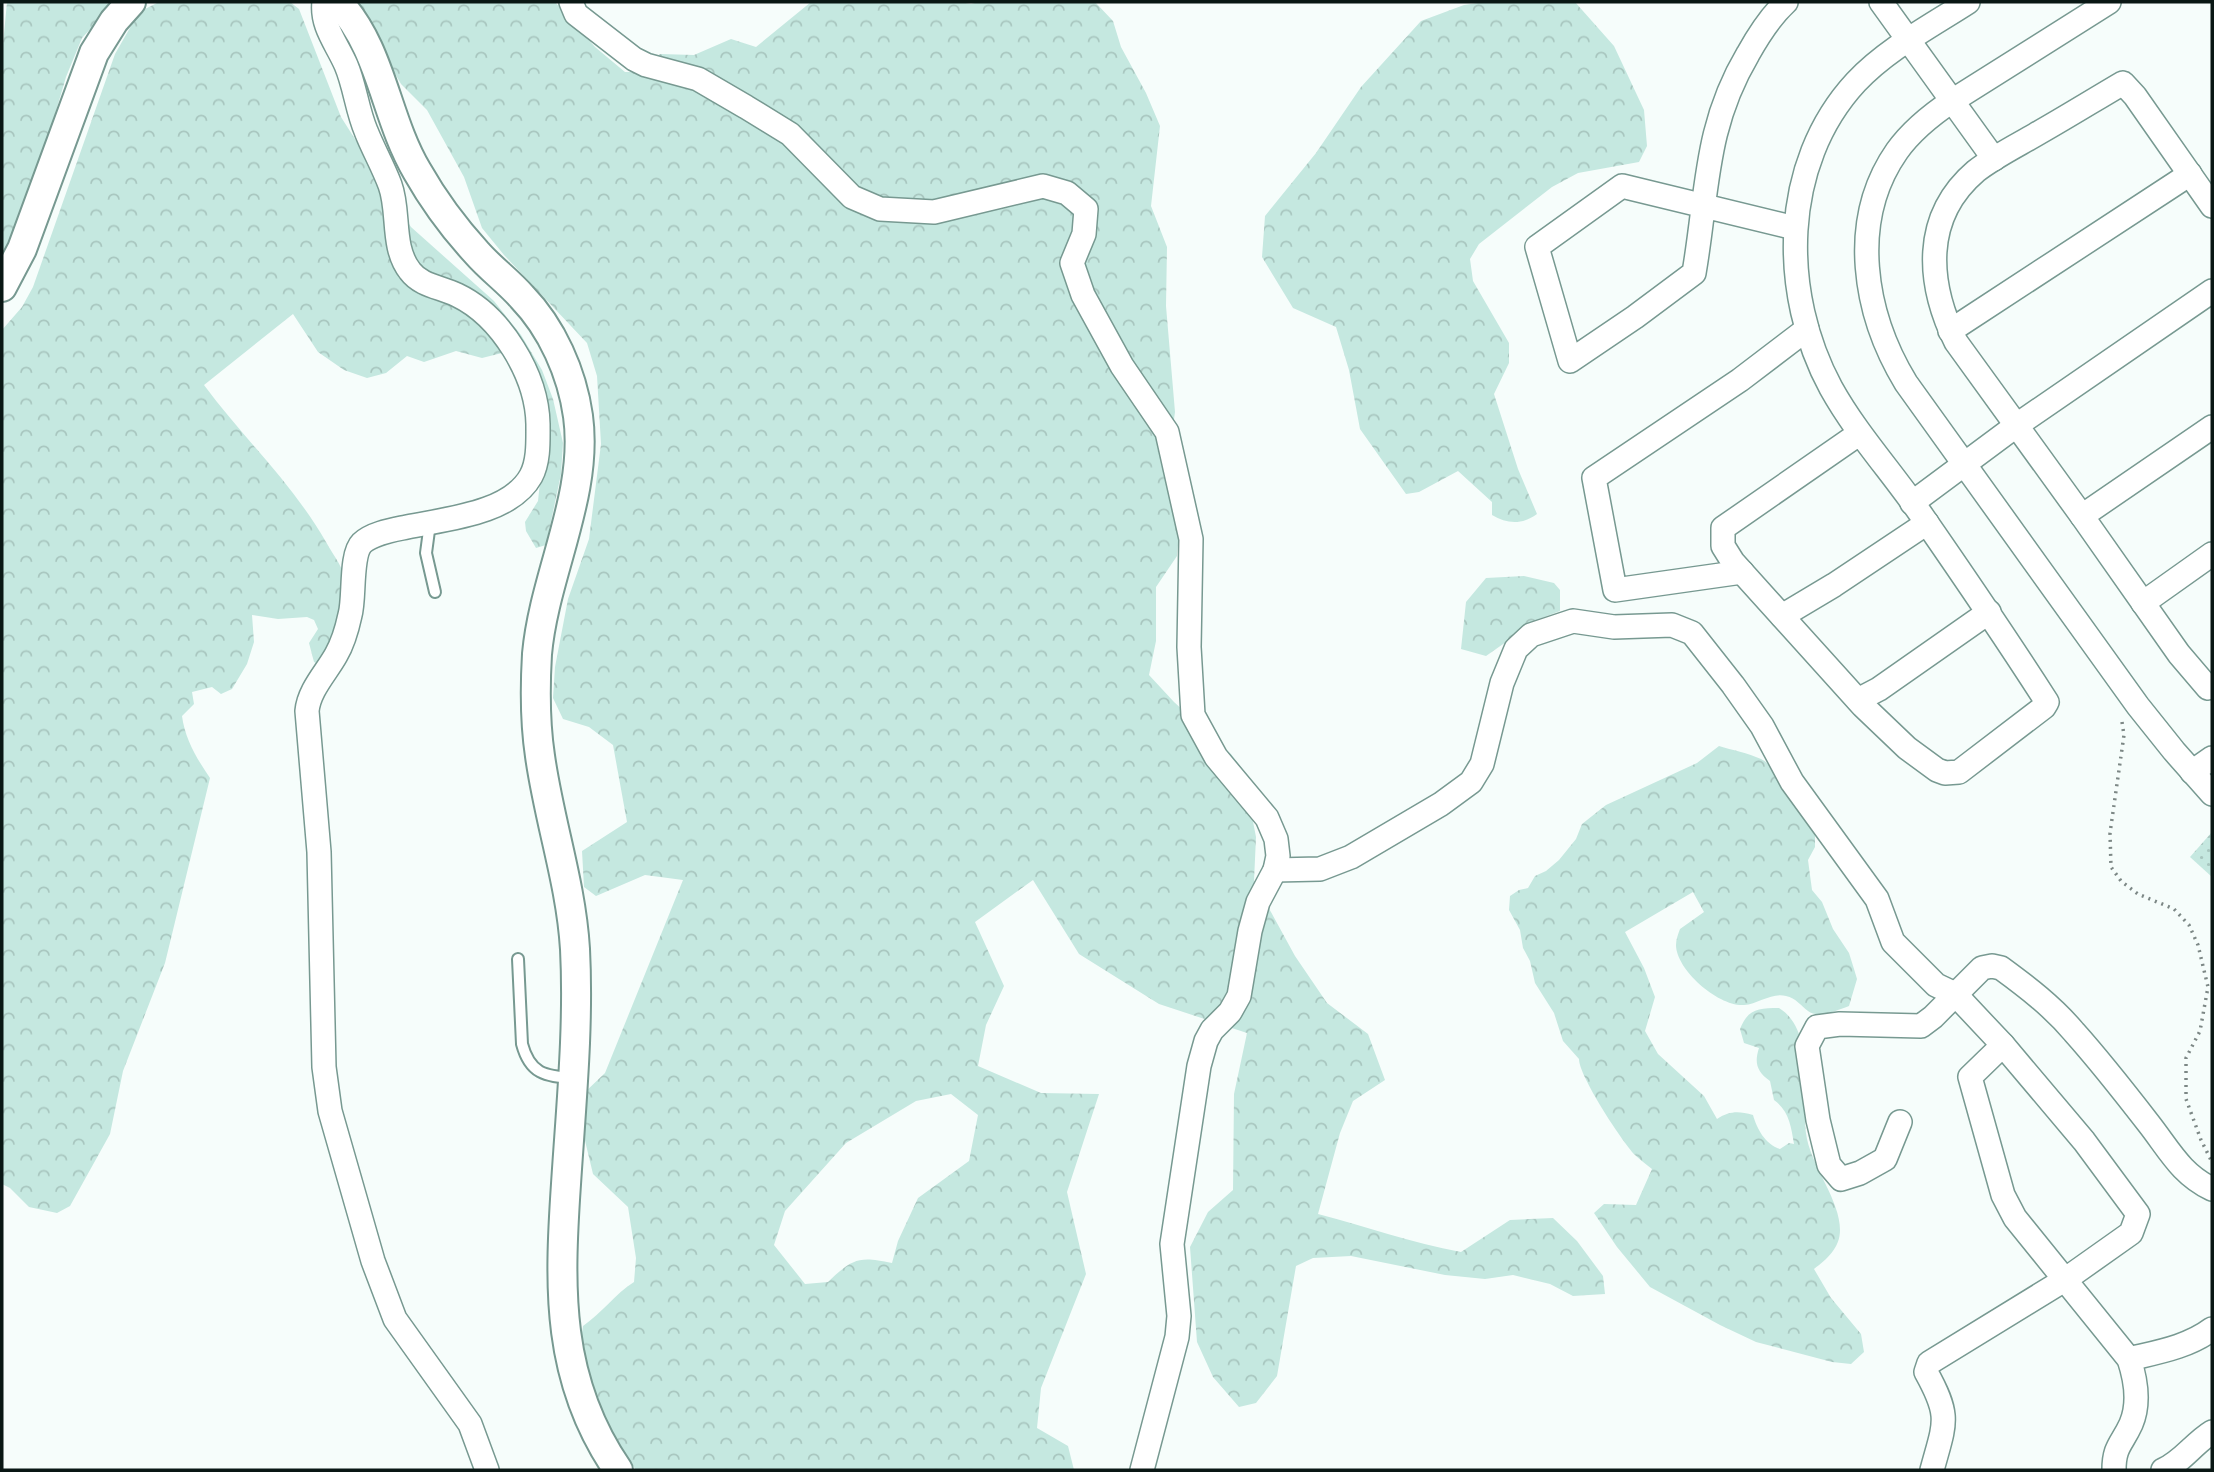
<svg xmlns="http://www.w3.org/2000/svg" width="2214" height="1472" font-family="'Fira Sans Condensed',sans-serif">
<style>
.forest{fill:url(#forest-crowns);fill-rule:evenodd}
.park{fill:url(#park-dots)}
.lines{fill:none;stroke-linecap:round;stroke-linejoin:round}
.service-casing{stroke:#779991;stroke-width:14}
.minor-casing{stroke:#779991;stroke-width:26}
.tertiary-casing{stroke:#779991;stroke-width:32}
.path{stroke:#7c8785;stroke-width:3.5;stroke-dasharray:2 5;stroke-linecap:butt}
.service{stroke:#fff;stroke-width:10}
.minor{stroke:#fff;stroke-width:23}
.tertiary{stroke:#fff;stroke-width:28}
</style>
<defs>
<pattern id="forest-crowns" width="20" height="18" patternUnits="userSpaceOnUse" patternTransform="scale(1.75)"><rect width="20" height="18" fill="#c5e8e0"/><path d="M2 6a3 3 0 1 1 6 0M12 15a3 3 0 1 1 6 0" fill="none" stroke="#a8c6bf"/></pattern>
<pattern id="park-dots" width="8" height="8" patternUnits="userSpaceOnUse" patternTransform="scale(1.75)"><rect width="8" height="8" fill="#c5e8e0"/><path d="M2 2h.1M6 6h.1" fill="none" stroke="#a8c6bf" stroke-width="1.8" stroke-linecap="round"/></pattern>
</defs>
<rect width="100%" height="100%" fill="#f6fdfb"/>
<!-- forest -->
<g class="forest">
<polygon points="7,2 126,2 95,24 82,38 66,77 36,179 2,257 2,55"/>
<path d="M159,2H290L299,9L341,117L411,227L494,301L521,335L542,370L553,399L563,443L561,474L546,545L536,548L526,531L525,522L538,501L542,463L514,350L482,358L456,351L424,362L407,356L386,373L367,378L344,370L318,352L293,314L204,385C243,438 293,484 326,542C336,560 348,572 347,596C346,614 330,648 324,667L314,662L309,643L318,629L314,620L307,617L278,619L252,615L254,642L247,664L232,689L221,694L212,687L192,692L194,704L182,716C185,739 197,759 210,778L165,963L123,1071L110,1134L70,1206L57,1213L29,1207L10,1188L2,1184V330L22,307L33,287L115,54L139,12Z"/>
<path d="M356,2H555L595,47L625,72H638L660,54L694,55L731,39L756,47L811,2H960L971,4L979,2H1095L1113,21L1121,47L1146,93L1160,126L1151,206L1167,247L1166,306L1175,412L1167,469L1180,523L1177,556L1156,587V641L1149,675L1174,702L1231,754L1243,770L1256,837L1254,881L1295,956L1327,1003L1368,1034L1385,1080L1353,1101L1340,1133L1318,1214C1365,1226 1412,1243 1461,1252L1510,1220L1553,1218L1577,1241L1603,1276L1605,1294L1573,1296L1550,1284L1513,1275L1485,1279L1445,1275L1351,1256L1313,1258L1296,1266L1277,1376L1256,1403L1239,1407L1213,1377L1197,1342L1190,1247L1208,1212L1233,1190L1234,1094L1247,1033L1159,1004L1079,954L1033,880L975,922L1004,986L986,1025L978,1066L1041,1093L1099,1094L1067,1192L1086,1274L1041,1388L1037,1428L1068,1446L1074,1470H636L617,1444L599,1409L579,1352L583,1326C602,1313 615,1294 634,1282L636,1258L628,1207L593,1174L581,1124L583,1094L605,1073L683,880L645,875L596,896L584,887L582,851L627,822L613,745L589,727L563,719L553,698L555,667L568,599L589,539L601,444L597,376L587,343L504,255L482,228L464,177L427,110L401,84L390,65L368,19ZM951,1094L978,1115L969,1161L918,1198L898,1241L892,1263C859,1256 853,1258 828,1282L805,1284L774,1245L785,1211L846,1143L916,1101Z"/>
<path d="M1485,2H1575L1614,46L1644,110L1647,146L1639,162L1578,173L1552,187L1479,244L1470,259L1473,281L1509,343V363L1494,394L1518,469L1537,514C1522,525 1507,524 1492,515V502L1458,471L1419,492L1406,494L1360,429L1349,370L1336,327L1293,308L1262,257L1265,216L1316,153L1361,87L1421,21L1464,5Z"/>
<polygon points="1524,576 1554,583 1560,590 1560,611 1539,619 1486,656 1461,649 1466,602 1486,578"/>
<path d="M1719,746C1732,750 1748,753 1761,759C1780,768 1799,814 1815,833V847L1808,860L1812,890L1822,902L1833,929L1849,953L1854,969L1857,979L1849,1006C1838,1010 1818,1019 1808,1011C1801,1006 1796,998 1786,996C1772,992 1758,1004 1744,1005C1719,1007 1676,970 1676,945C1676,940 1678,934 1680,929L1704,912L1693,892L1625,932L1644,968L1655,997L1645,1031L1658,1054L1704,1096L1717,1119C1730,1111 1738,1111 1753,1115C1757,1129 1765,1144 1780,1149L1789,1143L1794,1144C1791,1126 1789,1111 1774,1100L1770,1081C1757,1072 1754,1063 1759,1048L1744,1043L1740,1029C1748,1009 1758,1008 1779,1008C1818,1032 1799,1101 1807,1139C1813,1168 1840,1201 1840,1230C1840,1248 1827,1259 1814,1269L1831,1298L1861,1334L1864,1352L1851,1364L1832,1362L1756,1342L1720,1325L1650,1287L1617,1247L1594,1213L1604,1204L1636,1205L1652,1169C1646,1164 1640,1160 1635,1155C1621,1140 1579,1076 1579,1059L1563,1041L1554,1013L1535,983L1530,961L1523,948L1520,930L1509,910L1510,896L1519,890L1528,888L1535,876L1546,871L1559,860L1576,839L1582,824L1606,805L1697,763Z"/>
</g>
<!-- park -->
<polygon class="park" points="2212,832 2212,877 2190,857"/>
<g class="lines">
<defs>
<g id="service">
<polyline points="430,523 426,553 435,592"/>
<path d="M518,959L522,1044C530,1074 545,1076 572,1078"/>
</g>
<g id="minor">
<path d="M324,2C321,26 337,44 346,65C355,86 357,110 366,131C373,149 383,166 390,185C400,212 391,247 410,271C421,286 441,287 457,295C501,316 537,375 538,424C538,441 539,461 531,476C510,514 445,519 407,527C393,530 373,533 362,543C350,555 355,598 350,615C347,629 343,643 336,655C326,673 309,690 307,711L319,852L324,1067L330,1111L373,1261L395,1319L470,1424L487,1470"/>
<polyline points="571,2 576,14 634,59 646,65 698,79 746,107 790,134 852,197 880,209 934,212 1043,186 1067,193 1086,209 1084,234 1072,263 1083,295 1122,366 1167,432 1191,539 1189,647 1193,715 1216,757 1267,818 1276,839 1278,856 1275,870 1258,902 1250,931 1239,996 1230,1012 1212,1030 1206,1041 1199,1066 1172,1244 1179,1316 1177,1337 1142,1470"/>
<path d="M1786,2C1771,16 1758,36 1748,54C1704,128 1708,192 1694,273L1635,317L1570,361L1537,247L1622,186L1795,228"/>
<polyline points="1881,2 1994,159"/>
<path d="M2109,2L1952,101C1931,115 1912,130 1897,151C1848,221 1864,314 1906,383L2138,706L2174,751L2212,794"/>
<path d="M2212,206L2135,96L2123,83C2094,100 2065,118 2035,135C2016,146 1994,157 1976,171C1922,217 1927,283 1956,342L2082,516L2179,654L2208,688L2212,685"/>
<polyline points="1950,331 2190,174"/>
<path d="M1860,433L1723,528V546L1733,562L1863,706L1907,748L1937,770L1945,773L1959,772L2044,707L2047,702C2006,638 1963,575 1920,513C1891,471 1856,433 1831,388C1780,294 1780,164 1856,82C1887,49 1931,26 1968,2"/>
<polyline points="1912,503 2017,425 2212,291"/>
<polyline points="2082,516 2212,427"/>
<polyline points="1742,572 1615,590 1594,478 1740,380 1807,329"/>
<polyline points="2143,603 2212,554"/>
<polyline points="1782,616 1834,585 1927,523"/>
<polyline points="1858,700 1879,689 1989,612"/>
<polyline points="2192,772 2212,758"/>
<polyline points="1275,870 1320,869 1351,857 1441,804 1471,782 1482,764 1502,683 1516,649 1531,635 1573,621 1614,627 1672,625 1692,633 1733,685 1762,726 1792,782 1877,899 1893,942 1936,985 1955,994 2003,1045"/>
<path d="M1900,1122L1885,1159L1860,1173L1841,1179L1829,1165L1818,1120L1807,1046L1817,1027L1840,1024L1921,1026L1933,1017L1982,968L1992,966L2001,968C2027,987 2053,1007 2074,1032C2100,1061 2125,1093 2149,1124C2170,1151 2181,1174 2212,1189"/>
<path d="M2129,1359C2158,1352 2188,1347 2212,1329"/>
<path d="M1932,1470C1945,1422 1951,1417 1926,1372L1929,1363L2066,1279L2131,1233L2138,1214L2084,1141L2003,1045L1970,1077L2003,1195L2015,1218L2129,1359C2136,1380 2140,1403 2131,1424C2122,1444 2114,1446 2114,1470"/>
<path d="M2163,1470C2182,1462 2194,1443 2212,1432"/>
</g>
<g id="tertiary">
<path d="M338,2C382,49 385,117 417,171C434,201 454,228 477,253C491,269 508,281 522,297C552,328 572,373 578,416C589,495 544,575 537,654C535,688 535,723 540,756C549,821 571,883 575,949C579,1027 571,1106 566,1184C559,1288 556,1380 618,1470"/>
<polyline points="2,287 22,249 94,53 114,21 131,2"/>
</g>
</defs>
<!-- service casing -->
<use href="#service" class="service-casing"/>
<!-- minor casing -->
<use href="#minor" class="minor-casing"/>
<!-- tertiary casing -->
<use href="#tertiary" class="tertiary-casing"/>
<!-- path -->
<polyline class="path" points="2122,722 2124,735 2110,833 2111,867 2121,881 2138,894 2174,909 2189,925 2198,945 2208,987 2200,1031 2186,1058 2186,1099 2201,1140 2212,1162"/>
<!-- service -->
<use href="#service" class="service"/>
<!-- minor -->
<use href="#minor" class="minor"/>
<!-- tertiary -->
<use href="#tertiary" class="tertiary"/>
</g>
<!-- border -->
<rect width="2214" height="1472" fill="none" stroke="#091714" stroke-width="7"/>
</svg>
